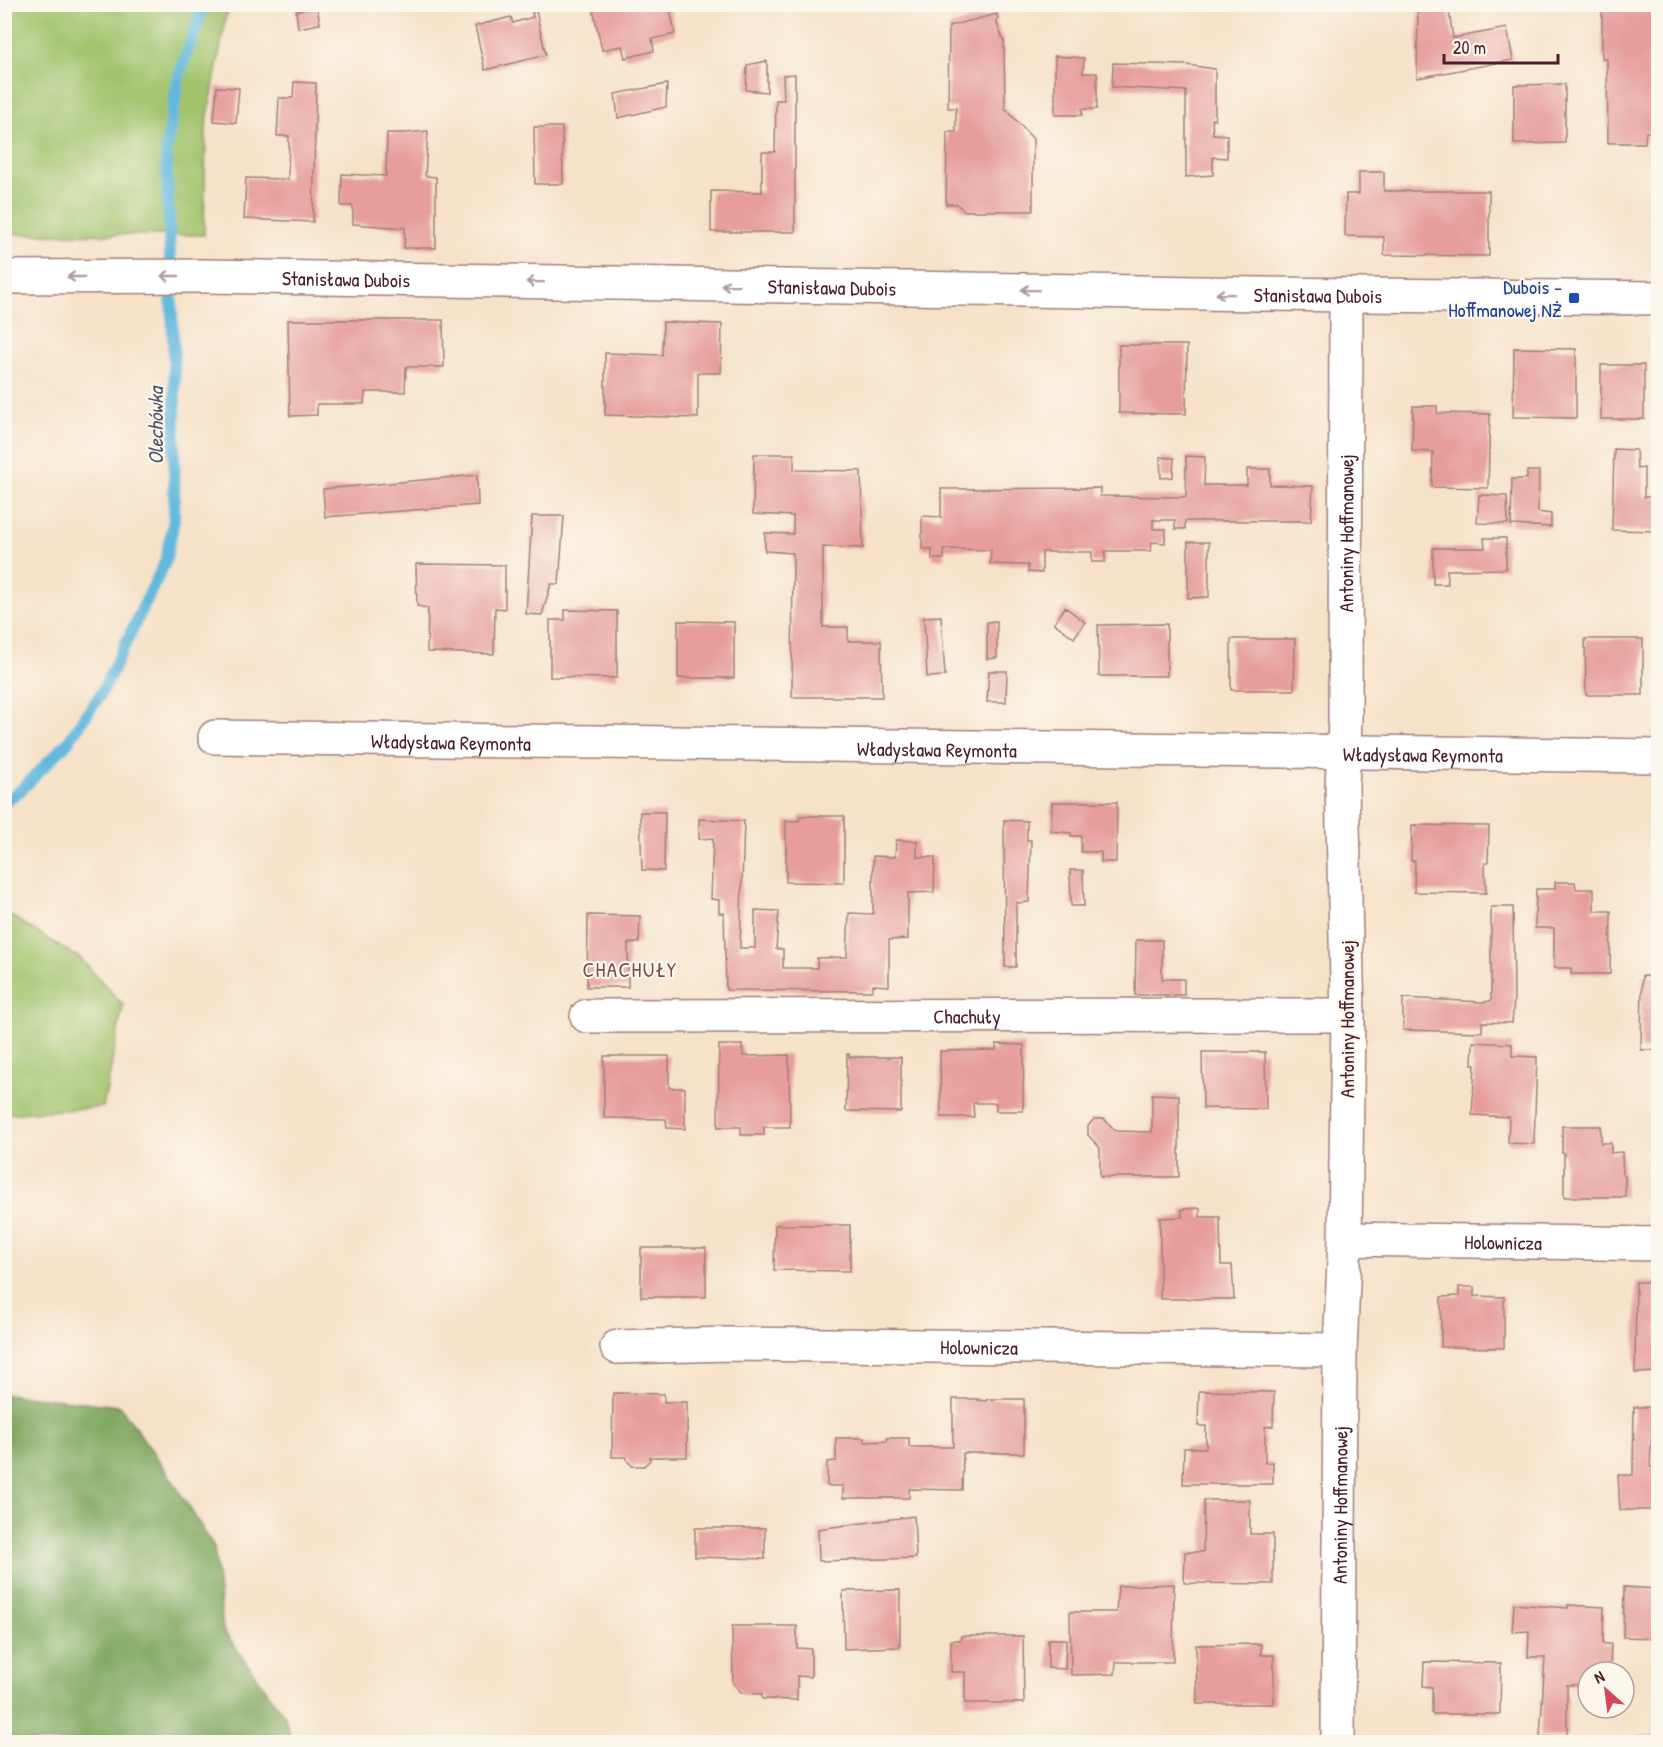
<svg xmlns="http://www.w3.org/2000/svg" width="1663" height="1747" font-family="'Patrick Hand',sans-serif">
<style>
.green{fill:#a1c36c;stroke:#76714c;stroke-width:1.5}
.forest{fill:#80a960;stroke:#656446;stroke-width:1.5}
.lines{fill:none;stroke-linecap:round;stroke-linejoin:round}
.stream{stroke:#60b8dd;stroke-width:12}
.building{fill:#e69d9b}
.minor-casing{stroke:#a0807a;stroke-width:36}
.minor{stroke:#fff;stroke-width:33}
.oneway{stroke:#ae9aa0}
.transit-dot{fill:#1a4fb4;stroke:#fbf7ec;stroke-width:2}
.labels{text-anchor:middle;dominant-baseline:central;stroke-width:4.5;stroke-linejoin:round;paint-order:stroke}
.street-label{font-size:20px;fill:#4a1f2b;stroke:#fbf7ec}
.transit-label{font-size:20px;fill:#164399;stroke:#fbf7ec;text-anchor:end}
.water-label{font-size:21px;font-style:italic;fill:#525569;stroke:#fbf7ec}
.neighbourhood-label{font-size:21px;letter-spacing:1.5px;fill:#814b52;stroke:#fbf7ec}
</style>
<rect width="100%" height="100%" fill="#fbf7ec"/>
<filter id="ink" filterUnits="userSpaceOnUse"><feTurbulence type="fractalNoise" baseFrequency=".0167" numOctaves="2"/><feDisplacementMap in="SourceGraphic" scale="12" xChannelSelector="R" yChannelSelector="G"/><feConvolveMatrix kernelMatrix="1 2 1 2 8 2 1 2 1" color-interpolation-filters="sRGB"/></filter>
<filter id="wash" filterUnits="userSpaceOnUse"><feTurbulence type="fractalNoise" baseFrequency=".008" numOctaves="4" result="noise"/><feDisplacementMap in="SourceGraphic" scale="24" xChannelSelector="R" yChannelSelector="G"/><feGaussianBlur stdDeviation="1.35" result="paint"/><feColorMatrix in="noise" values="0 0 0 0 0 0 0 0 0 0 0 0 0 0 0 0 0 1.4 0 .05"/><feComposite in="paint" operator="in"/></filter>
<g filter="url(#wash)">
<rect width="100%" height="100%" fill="#f6e2c9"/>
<!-- green -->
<g class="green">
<polygon points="5,4 233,5 226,16 206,127 204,235 5,234"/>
<polygon points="4,912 81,959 123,1005 103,1107 5,1114"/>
</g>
<!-- forest -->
<polygon class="forest" points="5,1394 120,1406 169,1475 214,1547 223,1630 285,1716 291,1742 5,1742"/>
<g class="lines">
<!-- stream -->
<polyline class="stream" points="4,802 21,790 68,742 102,692 165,562 174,520 175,391 166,150 179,75 200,16 208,4"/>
</g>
<g id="blocks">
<!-- building -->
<g class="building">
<polygon points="592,4 669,4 675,34 652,39 654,51 625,58 622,46 602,50"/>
<polygon points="1418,4 1448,4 1453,38 1507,28 1513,60 1417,78"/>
<polygon points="1602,4 1658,4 1658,133 1646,132 1645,143 1608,143 1607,59 1602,59"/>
<polygon points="317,7 320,24 298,28 296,11"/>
<polygon points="536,11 546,55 485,70 475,26 511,17 513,23 533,17 532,12"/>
<polygon points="997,14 998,20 996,21 1004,42 1005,108 1033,139 1033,211 964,211 957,204 946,204 947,132 956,132 956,108 948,108 949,26"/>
<polygon points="1055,56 1084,58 1083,73 1097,73 1097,109 1082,109 1082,115 1055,115"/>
<polygon points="767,61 767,92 746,90 747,65"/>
<polygon points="1113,63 1186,65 1215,69 1215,119 1212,119 1213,134 1227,135 1227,158 1213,157 1213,175 1186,177 1186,91 1112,87"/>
<polygon points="795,74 795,232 711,232 711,191 762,192 762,152 775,152 776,100 784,100 783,75"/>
<polygon points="294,82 316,83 313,222 244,219 246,178 288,179 289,136 277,136 279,98 293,98"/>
<polygon points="667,84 666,107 618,118 615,94"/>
<polygon points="1565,84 1565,143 1514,144 1514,85"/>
<polygon points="217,87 239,88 236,123 214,121"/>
<polygon points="534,127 562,127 563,184 535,184"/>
<polygon points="428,131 425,176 436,177 436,248 404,248 405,228 353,224 353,206 341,206 342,174 386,176 387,133 406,133"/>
<polygon points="1359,172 1384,172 1384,191 1489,191 1489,256 1384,255 1384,237 1345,236 1346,194 1359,194"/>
<polygon points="288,320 443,320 444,367 406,367 405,392 365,392 364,404 317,404 317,415 290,416"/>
<polygon points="663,322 722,324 721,373 698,373 698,418 605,415 605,353 662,355"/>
<polygon points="1119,345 1187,345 1186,414 1119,413"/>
<polygon points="1514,348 1576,349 1576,418 1513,417"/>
<rect x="1601" y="365" width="43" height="54"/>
<polygon points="1413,406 1437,406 1437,413 1490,414 1488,488 1432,487 1433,452 1412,451"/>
<polygon points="1614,449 1636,450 1637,469 1644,468 1644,497 1658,497 1658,531 1612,530"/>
<polygon points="754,454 794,454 794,470 861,471 863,548 823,547 823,627 848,627 848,641 881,641 882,697 792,697 793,553 765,551 765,533 793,534 793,516 753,514"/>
<polygon points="1186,456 1205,457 1204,485 1247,485 1247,469 1270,469 1270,485 1313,486 1311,521 1185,521 1185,529 1175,529 1175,520 1153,520 1153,529 1166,529 1165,543 1152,542 1151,551 1105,551 1105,562 1092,562 1092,552 1042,552 1042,573 1028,572 1028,565 990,564 991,550 944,549 944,559 932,559 932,549 922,549 922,516 941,517 941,489 1100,488 1100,496 1186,497"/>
<polygon points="1160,457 1174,458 1173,477 1161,478"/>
<polygon points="1527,471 1539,471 1538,512 1551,514 1551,527 1511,525 1512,479 1527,479"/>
<polygon points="477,475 478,505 325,517 323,489"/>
<polygon points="1479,495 1507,496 1508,524 1477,523"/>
<polygon points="532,516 564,516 559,584 551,584 542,615 526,614"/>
<polygon points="1484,538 1506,538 1506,569 1447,570 1448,584 1433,584 1433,548 1485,548"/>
<polygon points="1188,542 1209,542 1209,597 1188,598"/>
<polygon points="416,564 505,565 505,609 495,608 494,654 427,652 428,608 417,606"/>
<polygon points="1065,607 1085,622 1074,638 1054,623"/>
<polygon points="565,610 617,611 617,678 550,677 550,620 565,620"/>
<polygon points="941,616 945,676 927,677 924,617"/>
<polygon points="678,621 734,622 734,678 678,678"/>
<polygon points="997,621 997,658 987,659 987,622"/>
<polygon points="1167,624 1167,676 1099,676 1098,625"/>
<polygon points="1231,639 1295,639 1294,690 1231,690"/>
<polygon points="1585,639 1643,639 1643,695 1586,695"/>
<polygon points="989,671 1007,671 1006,702 987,702"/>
<polygon points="1052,802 1117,802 1116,862 1101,862 1101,852 1081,852 1081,836 1071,836 1071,833 1051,831"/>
<polygon points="640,812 665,812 664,871 642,870"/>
<polygon points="800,816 844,816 844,883 786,882 786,821 799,821"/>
<polygon points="699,819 744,821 740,948 755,948 755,910 779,911 776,949 783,949 783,968 817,968 817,958 847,957 849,913 873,914 873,856 895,857 896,840 917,841 917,857 935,857 934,892 908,893 908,939 889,940 889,986 873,985 872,991 726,990 724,913 719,913 719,900 711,899 713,838 699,839"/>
<polygon points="1004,820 1027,821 1027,840 1031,840 1029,902 1016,903 1016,967 1005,967"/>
<polygon points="1412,825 1489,826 1488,863 1485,863 1486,893 1414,892 1415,861 1411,861"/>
<polygon points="1070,870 1083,870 1084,906 1071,906"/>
<polygon points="1555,882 1575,882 1576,889 1594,889 1594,911 1611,911 1610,974 1571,974 1571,968 1554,968 1554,928 1535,928 1536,889 1555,889"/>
<polygon points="1491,907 1513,907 1514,1001 1512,1023 1482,1022 1482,1032 1403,1030 1403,998 1483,1002 1491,1001"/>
<polygon points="588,915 640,916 639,943 628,943 628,987 587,987"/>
<polygon points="1136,940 1162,940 1162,979 1184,979 1184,995 1135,995"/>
<polygon points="1642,976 1658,977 1658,1050 1641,1050"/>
<polygon points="1473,1042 1512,1044 1512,1056 1537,1057 1534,1144 1508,1143 1509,1117 1472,1115 1475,1065 1472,1065"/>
<polygon points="996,1044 1024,1045 1023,1111 996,1111 996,1103 973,1103 974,1117 941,1117 940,1051 996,1050"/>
<polygon points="719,1045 742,1045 743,1056 789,1055 790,1127 764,1127 764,1135 741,1135 741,1127 718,1127"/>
<polygon points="1202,1052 1265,1052 1266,1109 1203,1108"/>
<polygon points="847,1054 849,1054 849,1057 901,1057 901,1112 846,1111"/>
<polygon points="604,1056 669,1056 669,1088 685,1088 685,1129 667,1128 666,1119 604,1118"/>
<polygon points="1152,1094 1179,1095 1179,1177 1100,1177 1100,1148 1088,1135 1088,1126 1094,1119 1104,1119 1116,1131 1152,1132"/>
<polygon points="1562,1126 1601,1126 1601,1143 1611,1143 1611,1153 1622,1152 1623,1176 1625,1176 1625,1197 1564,1197 1564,1153 1562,1153"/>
<polygon points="1200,1208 1200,1217 1220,1217 1221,1265 1232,1265 1234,1299 1160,1299 1160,1218 1182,1217 1182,1209"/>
<polygon points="775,1225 850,1225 850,1271 774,1270"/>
<rect x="641" y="1248" width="65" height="49"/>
<polygon points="1636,1282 1658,1282 1658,1372 1635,1373"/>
<polygon points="1459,1287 1474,1287 1474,1296 1504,1297 1504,1348 1441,1347 1441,1297 1459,1296"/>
<polygon points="1199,1391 1274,1392 1273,1426 1265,1427 1265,1463 1273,1462 1273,1484 1183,1484 1184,1448 1206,1448 1206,1426 1198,1426"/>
<polygon points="613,1393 664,1394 664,1402 687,1402 687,1457 650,1457 650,1460 644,1466 632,1466 627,1460 627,1457 612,1457"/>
<polygon points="953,1399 978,1399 978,1400 987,1401 987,1399 1024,1399 1024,1453 963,1453 962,1490 909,1489 909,1498 843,1498 843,1486 827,1486 827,1462 836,1461 836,1438 864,1438 864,1442 887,1441 887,1438 909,1438 909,1447 953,1447"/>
<polygon points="1634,1407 1653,1407 1650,1467 1658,1467 1658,1494 1655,1494 1657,1510 1620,1510 1618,1475 1633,1475"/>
<polygon points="1204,1500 1250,1500 1250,1534 1273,1534 1273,1584 1184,1583 1185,1552 1203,1552"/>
<polygon points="914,1516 916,1558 819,1561 818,1529"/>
<polygon points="695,1528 765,1528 765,1559 695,1557"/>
<polygon points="1174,1584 1173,1662 1116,1662 1115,1674 1071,1675 1070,1612 1116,1612 1118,1586"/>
<polygon points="1624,1587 1658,1589 1658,1638 1623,1637"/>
<polygon points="900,1590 900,1647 844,1649 843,1591"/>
<polygon points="1514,1604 1568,1608 1568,1605 1604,1607 1603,1644 1611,1644 1610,1669 1598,1669 1598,1672 1588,1672 1588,1685 1567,1685 1567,1737 1540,1737 1545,1657 1528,1657 1529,1631 1512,1632"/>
<polygon points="732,1626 797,1626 797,1648 811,1649 811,1677 797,1676 797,1700 762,1699 762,1694 742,1693 733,1683"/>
<polygon points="961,1636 1023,1636 1024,1703 965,1703 965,1672 951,1672 951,1640 961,1640"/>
<polygon points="1048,1639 1066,1639 1065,1669 1048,1668"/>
<polygon points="1261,1644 1261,1655 1274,1655 1274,1704 1197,1704 1196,1645"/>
<polygon points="1424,1662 1501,1663 1500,1714 1432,1714 1432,1687 1423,1686"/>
<rect x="1640" y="1736" width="18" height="6"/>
</g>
</g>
</g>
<g filter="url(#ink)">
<use href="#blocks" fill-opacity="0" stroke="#a0807a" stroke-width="1.5"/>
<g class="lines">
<defs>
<g id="minor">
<path id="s1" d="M4,277L206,276L1259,294L1658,298"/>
<path id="s2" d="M215,737C696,747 1177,752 1658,756"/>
<path id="s3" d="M587,1016L1348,1015"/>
<path id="s4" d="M1345,1239L1658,1244"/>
<path id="s5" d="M617,1347L729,1344L1340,1350"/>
<path id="s6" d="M1338,1742L1340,1350L1345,1239L1348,1015L1342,787L1345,720L1346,295"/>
</g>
</defs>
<!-- minor casing -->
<use href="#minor" class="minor-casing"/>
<!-- minor -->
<use href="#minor" class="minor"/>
</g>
<!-- one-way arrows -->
<defs><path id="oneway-shaft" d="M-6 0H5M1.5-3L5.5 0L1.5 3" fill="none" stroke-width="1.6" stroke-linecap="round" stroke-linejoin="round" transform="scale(1.5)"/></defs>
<g class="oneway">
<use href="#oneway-shaft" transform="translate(170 276) rotate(180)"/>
<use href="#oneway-shaft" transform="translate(76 277) rotate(180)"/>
<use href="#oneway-shaft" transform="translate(535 282) rotate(-179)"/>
<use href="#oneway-shaft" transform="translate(730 285) rotate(-179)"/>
<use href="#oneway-shaft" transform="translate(1030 290) rotate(-179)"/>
<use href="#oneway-shaft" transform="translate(1225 294) rotate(-179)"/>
</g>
</g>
<!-- markers -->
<rect class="transit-dot" x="1568" y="292" width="12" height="12" rx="3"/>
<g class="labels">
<!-- street labels -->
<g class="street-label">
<text stroke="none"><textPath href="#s1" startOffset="342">Stanisława Dubois</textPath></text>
<text stroke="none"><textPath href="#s1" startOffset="828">Stanisława Dubois</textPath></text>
<text stroke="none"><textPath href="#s1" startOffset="1314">Stanisława Dubois</textPath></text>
<text stroke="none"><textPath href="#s6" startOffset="1209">Antoniny Hoffmanowej</textPath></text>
<text stroke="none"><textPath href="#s2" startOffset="236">Władysława Reymonta</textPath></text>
<text stroke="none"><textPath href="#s2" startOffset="722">Władysława Reymonta</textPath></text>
<text stroke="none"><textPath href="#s2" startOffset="1208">Władysława Reymonta</textPath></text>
<text stroke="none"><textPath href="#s3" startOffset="380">Chachuły</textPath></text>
<text transform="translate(1346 1019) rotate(-90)">Antoniny Hoffmanowej</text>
<text stroke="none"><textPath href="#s4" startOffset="158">Holownicza</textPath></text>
<text stroke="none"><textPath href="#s5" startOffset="362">Holownicza</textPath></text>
<text stroke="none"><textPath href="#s6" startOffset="237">Antoniny Hoffmanowej</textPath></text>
</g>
<!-- transit labels -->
<g class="transit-label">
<text x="1562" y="286">Dubois -<tspan x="1562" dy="23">Hoffmanowej NŻ</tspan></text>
</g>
<!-- water labels -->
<g class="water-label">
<text transform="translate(155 426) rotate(-90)">Olechówka</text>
</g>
<!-- neighbourhood labels -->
<g class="neighbourhood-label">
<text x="630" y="969">CHACHUŁY</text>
</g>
</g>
<!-- margin -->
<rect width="1663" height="1747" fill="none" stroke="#fbf7ec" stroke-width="24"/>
<!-- north arrow -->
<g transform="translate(1606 1690) rotate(332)"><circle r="28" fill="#fbf7ec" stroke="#b4a19f" stroke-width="1.5"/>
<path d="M0-4.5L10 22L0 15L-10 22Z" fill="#d1495b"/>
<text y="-9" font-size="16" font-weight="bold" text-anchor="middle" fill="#4a1f2b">N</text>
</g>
<!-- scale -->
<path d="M1444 54v9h114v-9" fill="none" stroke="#4a1f2b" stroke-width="3"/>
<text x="1453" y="54" font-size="18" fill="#4a1f2b" stroke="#fbf7ec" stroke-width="4.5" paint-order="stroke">20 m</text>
</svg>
